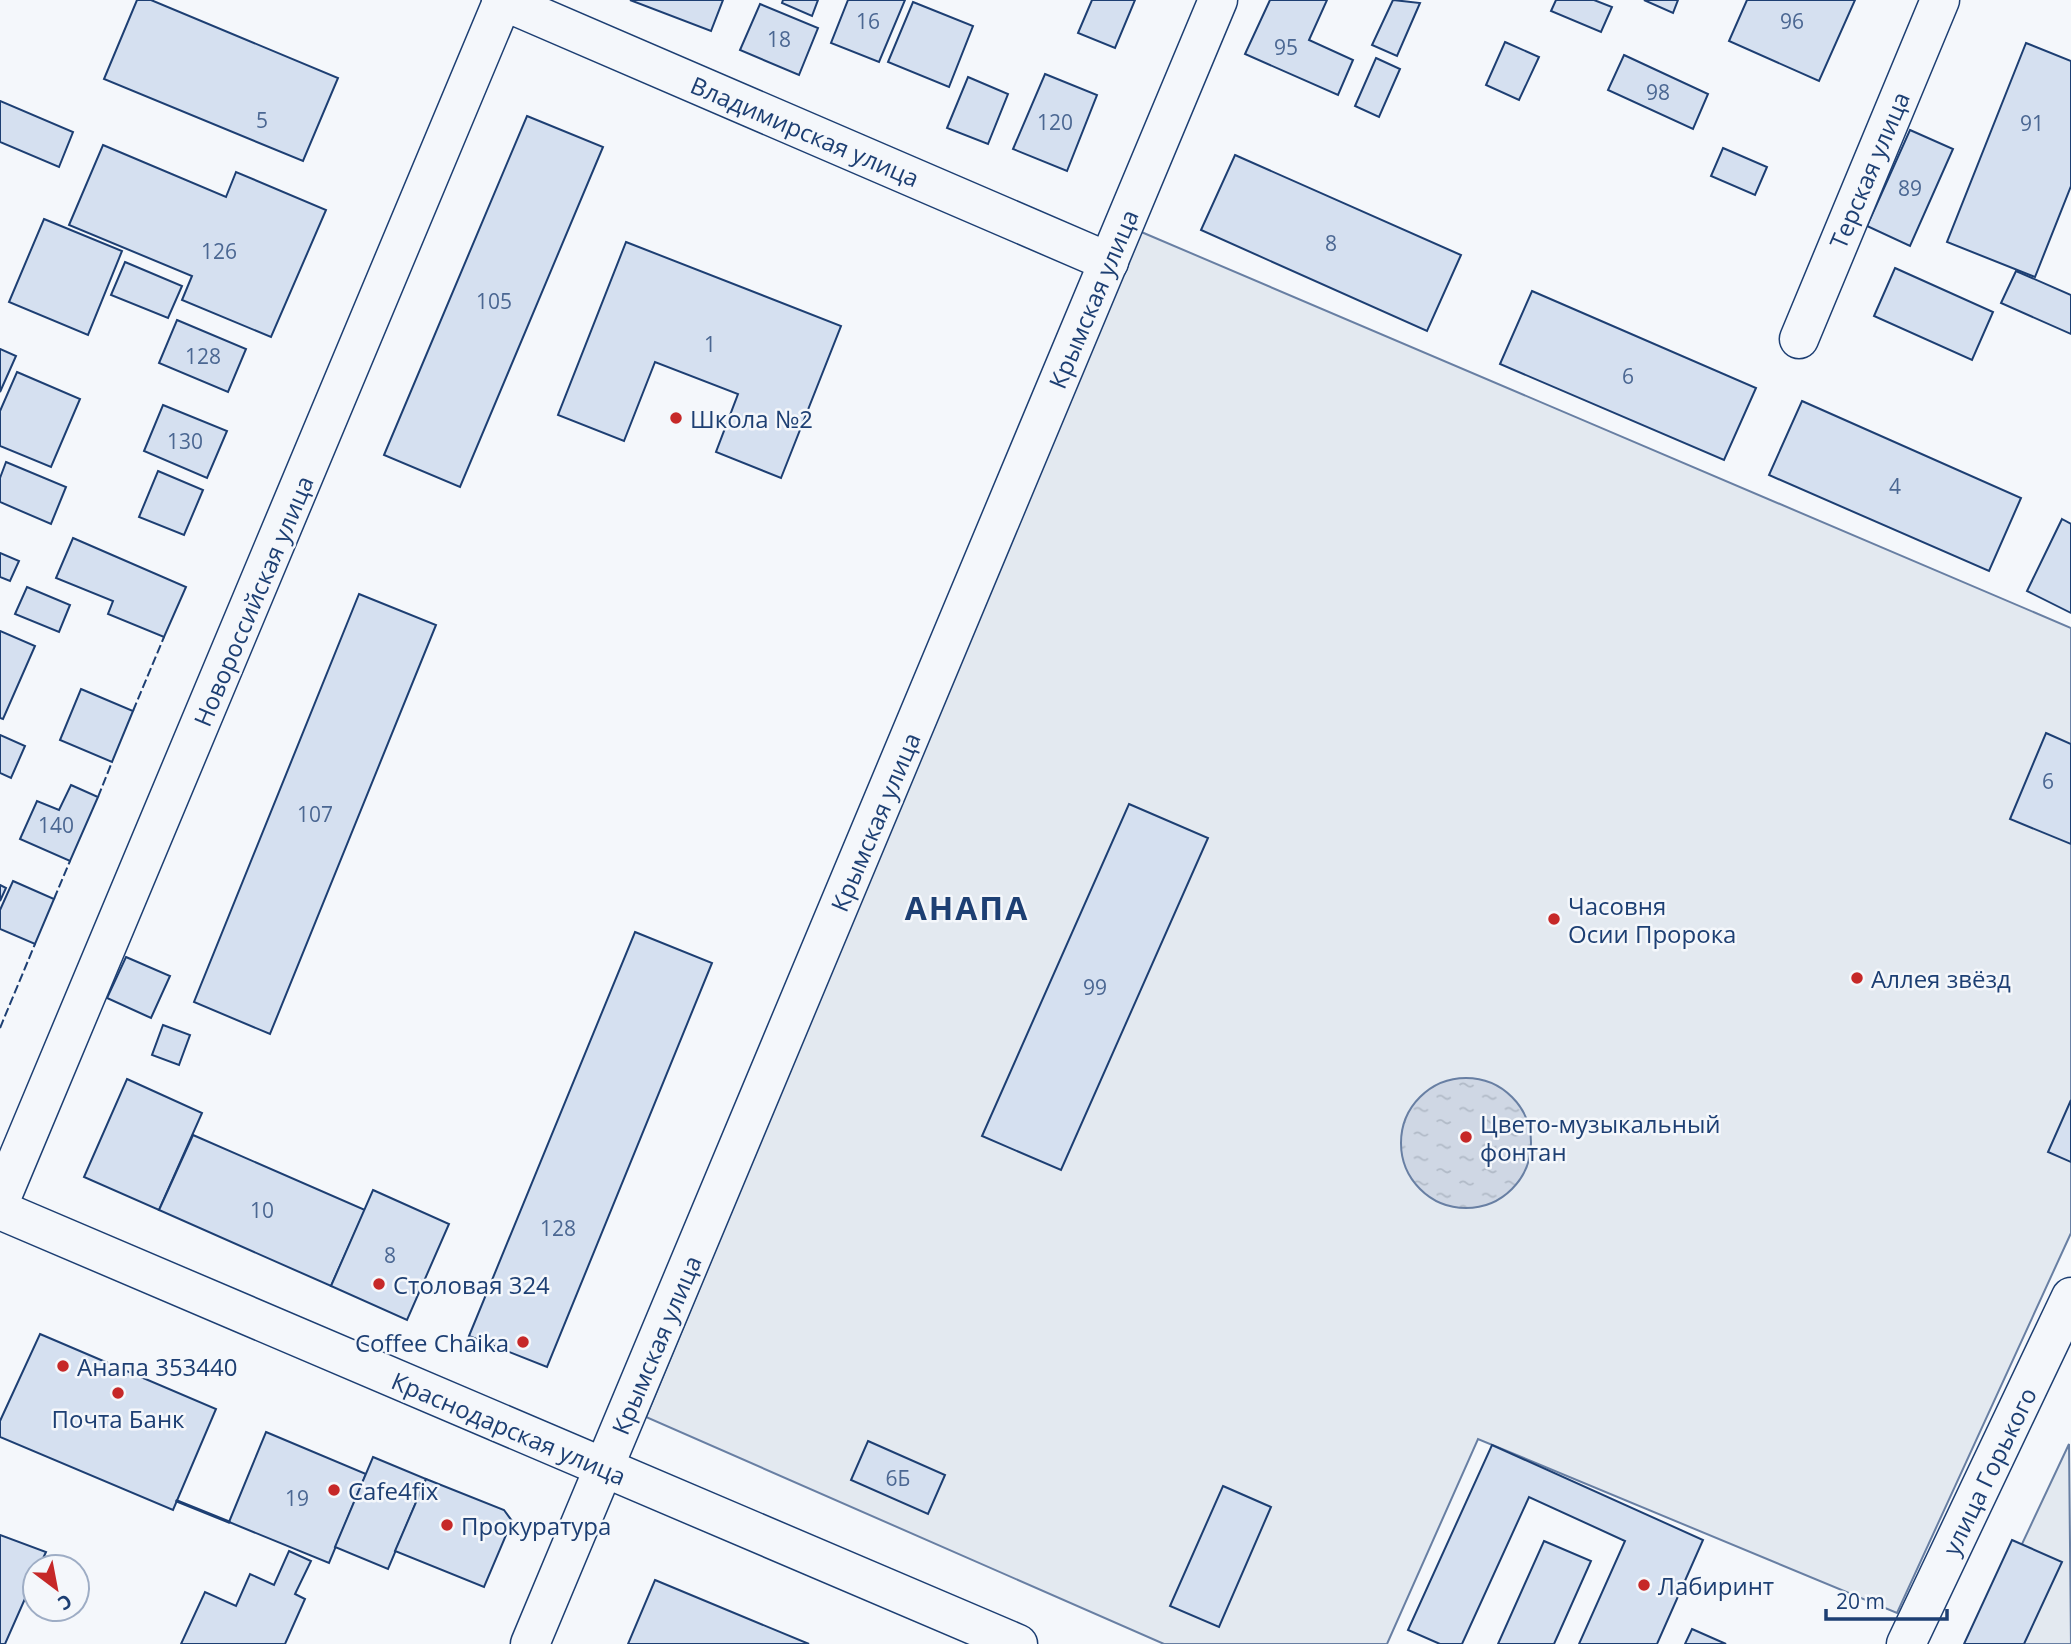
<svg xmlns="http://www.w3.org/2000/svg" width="2071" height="1644" font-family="'Open Sans',sans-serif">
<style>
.park{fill:#e3e9f0;stroke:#687fa3;stroke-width:2}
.water{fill:url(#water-ripples);stroke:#687fa3;stroke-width:2}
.building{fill:#d5e0f0;stroke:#1d3f73;stroke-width:2}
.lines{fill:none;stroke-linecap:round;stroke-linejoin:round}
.minor-casing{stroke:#1d3f73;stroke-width:41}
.minor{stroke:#f4f7fb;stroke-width:38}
.fence{stroke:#1d3f73;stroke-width:2;stroke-dasharray:9 3.5;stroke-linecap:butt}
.wall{stroke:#1d3f73;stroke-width:3.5}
.poi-dot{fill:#c62828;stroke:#f4f7fb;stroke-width:2.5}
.labels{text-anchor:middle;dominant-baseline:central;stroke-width:5;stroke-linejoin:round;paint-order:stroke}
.number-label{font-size:21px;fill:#4b6792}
.street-label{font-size:24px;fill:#1d3f73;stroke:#f4f7fb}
.poi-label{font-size:24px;fill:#1d3f73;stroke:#f4f7fb;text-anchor:start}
.district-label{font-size:32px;font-weight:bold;letter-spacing:2px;fill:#1d3f73;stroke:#f4f7fb}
</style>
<defs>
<pattern id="water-ripples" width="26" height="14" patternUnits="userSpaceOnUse" patternTransform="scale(1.75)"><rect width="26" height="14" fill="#cfd7e4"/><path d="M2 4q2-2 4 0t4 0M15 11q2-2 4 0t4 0" fill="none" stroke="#b1bac7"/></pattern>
</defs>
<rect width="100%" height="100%" fill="#f4f7fb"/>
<!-- park -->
<g class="park">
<polygon points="1139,231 2071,628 2071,1233 1897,1613 1478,1439 1387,1644 1164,1644 646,1417"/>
<polygon points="2069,1444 2071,1644 1975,1644"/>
</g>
<!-- water -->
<circle class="water" cx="1466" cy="1143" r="65"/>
<!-- building -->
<g class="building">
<polygon points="137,0 151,0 338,78 303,161 104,79"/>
<polygon points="630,0 723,0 711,31"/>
<polygon points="783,0 818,0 812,16 782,3"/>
<polygon points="848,0 905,0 879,62 831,43"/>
<polygon points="1092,0 1135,0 1115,48 1078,33"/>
<polygon points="1270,0 1327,0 1309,40 1353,60 1338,95 1245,54"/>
<polygon points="1393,0 1420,3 1397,56 1372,45"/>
<polygon points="1556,0 1594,0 1612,7 1601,32 1551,11"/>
<polygon points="1644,0 1678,0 1673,13"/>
<polygon points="1747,0 1855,0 1819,81 1729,41"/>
<polygon points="913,2 973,26 949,87 888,62"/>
<polygon points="760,4 818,28 799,75 740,50"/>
<polygon points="1505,42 1539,57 1519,100 1486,85"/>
<polygon points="2026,43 2071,61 2071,186 2035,277 1947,242"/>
<polygon points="1624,55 1708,94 1693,129 1608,90"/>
<polygon points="1376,58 1400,69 1379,117 1355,106"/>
<polygon points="1045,74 1097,95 1067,171 1013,149"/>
<polygon points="968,77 1008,94 988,144 947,128"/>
<polygon points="0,101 73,132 59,167 0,142"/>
<polygon points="527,116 603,147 460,487 384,455"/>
<polygon points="1910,130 1953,149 1910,246 1867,226"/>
<polygon points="103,145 226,197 236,172 326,210 271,337 182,300 192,276 69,225"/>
<polygon points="1723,148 1767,167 1755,195 1711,176"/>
<polygon points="1235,155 1461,255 1427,331 1201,230"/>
<polygon points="44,219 122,251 88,335 9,302"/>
<polygon points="626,242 841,326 781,478 716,452 738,394 655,362 624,441 558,415"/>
<polygon points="125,262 182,286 168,318 111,295"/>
<polygon points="1895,268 1993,312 1972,360 1874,316"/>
<polygon points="2016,271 2071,295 2071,334 2001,303"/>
<polygon points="1532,291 1756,388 1724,460 1500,364"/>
<polygon points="177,320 246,349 228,392 159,363"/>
<polygon points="0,349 16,356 0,392"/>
<polygon points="17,372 80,399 51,467 0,446 0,411"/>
<polygon points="1802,401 2021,498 1989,571 1769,475"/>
<polygon points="163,405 227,431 207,478 144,451"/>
<polygon points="6,462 66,487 51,524 0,502 0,478"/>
<polygon points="158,471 203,490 184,535 139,517"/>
<polygon points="2062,519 2071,524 2071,613 2027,591"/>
<polygon points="73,538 186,587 164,637 108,614 113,601 56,578"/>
<polygon points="0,553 19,561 10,581 0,577"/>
<polygon points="27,587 70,605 59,632 15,614"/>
<polygon points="359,594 436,625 270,1034 194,1002"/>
<polygon points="0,631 35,646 3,719 0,718"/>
<polygon points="81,689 133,711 112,762 60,740"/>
<polygon points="2046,733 2071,744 2071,844 2010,819"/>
<polygon points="0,735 25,746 11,778 0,773"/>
<polygon points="71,785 98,797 70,861 20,839 37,801 59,810"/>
<polygon points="1129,804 1208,838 1061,1170 982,1136"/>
<polygon points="13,881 54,899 35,944 0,929 0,910"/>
<polygon points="0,885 6,888 0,901"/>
<polygon points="635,932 712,963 547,1367 469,1336"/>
<polygon points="126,957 170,976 151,1018 107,998"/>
<polygon points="163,1025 190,1035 179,1065 152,1055"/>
<polygon points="127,1079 202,1113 159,1210 84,1177"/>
<polygon points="2071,1100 2071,1162 2048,1152"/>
<polygon points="193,1135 365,1210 331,1286 159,1210"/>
<polygon points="373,1190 449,1224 407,1320 331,1286"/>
<polygon points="40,1334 216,1409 173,1510 0,1437 0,1421"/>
<polygon points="266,1432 366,1474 329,1563 229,1522"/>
<polygon points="868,1441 945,1475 928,1514 851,1480"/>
<polygon points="1492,1445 1703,1540 1657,1644 1579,1644 1625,1541 1529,1497 1462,1644 1440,1644 1408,1630"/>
<polygon points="373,1457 426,1479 388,1569 335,1547"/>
<polygon points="426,1479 504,1510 512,1521 484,1587 395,1551"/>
<polygon points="1223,1486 1271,1507 1219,1627 1170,1606"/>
<polygon points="0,1535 46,1552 39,1567 35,1567 35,1576 5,1644 0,1644"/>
<polygon points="2012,1540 2062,1562 2024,1644 1964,1644"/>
<polygon points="1544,1541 1591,1561 1554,1644 1498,1644"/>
<polygon points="289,1551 311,1561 295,1594 305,1599 285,1644 181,1644 205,1592 236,1606 250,1574 274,1585"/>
<polygon points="655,1580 809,1644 628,1644"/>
<polygon points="1692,1629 1726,1644 1685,1644"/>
</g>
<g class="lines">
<defs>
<g id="minor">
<polyline points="501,0 1109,262"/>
<polyline points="1799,339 1940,0"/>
<polyline points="0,1201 503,0"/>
<polyline points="0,1210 1018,1644"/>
<polyline points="530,1644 1218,0"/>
<polyline points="1906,1644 2071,1297"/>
</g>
</defs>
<!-- minor casing -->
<use href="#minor" class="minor-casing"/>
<!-- minor -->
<use href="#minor" class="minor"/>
<!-- fence -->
<g class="fence">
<polyline points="133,711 164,637"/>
<polyline points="98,797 112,762"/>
<polyline points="54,899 70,861"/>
<polyline points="0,1028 35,944"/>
</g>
<!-- wall -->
<polyline class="wall" points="177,1501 229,1522"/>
</g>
<!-- markers -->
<g class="poi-dot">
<circle cx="676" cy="418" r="7"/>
<circle cx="1554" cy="919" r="7"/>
<circle cx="1857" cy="978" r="7"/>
<circle cx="1466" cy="1137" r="7"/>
<circle cx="379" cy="1284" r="7"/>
<circle cx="523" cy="1342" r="7"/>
<circle cx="63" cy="1366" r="7"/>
<circle cx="118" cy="1393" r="7"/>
<circle cx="334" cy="1490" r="7"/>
<circle cx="447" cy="1525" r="7"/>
<circle cx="1644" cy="1585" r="7"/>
</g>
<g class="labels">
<!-- number labels -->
<g class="number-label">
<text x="868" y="21">16</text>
<text x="1792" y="21">96</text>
<text x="779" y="39">18</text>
<text x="1286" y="47">95</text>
<text x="1658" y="92">98</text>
<text x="262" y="120">5</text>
<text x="1055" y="122">120</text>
<text x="2032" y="123">91</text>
<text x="1910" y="188">89</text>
<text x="1331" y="243">8</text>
<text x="219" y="251">126</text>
<text x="494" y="301">105</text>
<text x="710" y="344">1</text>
<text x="203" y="356">128</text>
<text x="1628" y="376">6</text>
<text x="185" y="441">130</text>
<text x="1895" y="486">4</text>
<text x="2048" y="781">6</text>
<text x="315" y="814">107</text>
<text x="56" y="825">140</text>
<text x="1095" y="987">99</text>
<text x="262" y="1210">10</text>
<text x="558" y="1228">128</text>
<text x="390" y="1255">8</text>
<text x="898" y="1478">6Б</text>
<text x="297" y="1498">19</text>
</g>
<!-- street labels -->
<g class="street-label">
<text transform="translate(805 131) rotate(23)">Владимирская улица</text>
<text transform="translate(1869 170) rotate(-67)">Терская улица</text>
<text transform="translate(1093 299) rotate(-67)">Крымская улица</text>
<text transform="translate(253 601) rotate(-67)">Новороссийская улица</text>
<text transform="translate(875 822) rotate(-67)">Крымская улица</text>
<text transform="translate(656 1345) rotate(-67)">Крымская улица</text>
<text transform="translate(509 1428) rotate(23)">Краснодарская улица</text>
<text transform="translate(1989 1471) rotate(-64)">улица Горького</text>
</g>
<!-- poi labels -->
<g class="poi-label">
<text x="690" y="418">Школа №2</text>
<text x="1568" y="905">Часовня<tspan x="1568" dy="28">Осии Пророка</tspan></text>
<text x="1871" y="978">Аллея звёзд</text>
<text x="1480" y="1123">Цвето-музыкальный<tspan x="1480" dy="28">фонтан</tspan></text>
<text x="393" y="1284">Столовая 324</text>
<text x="509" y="1342" text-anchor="end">Coffee Chaika</text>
<text x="77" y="1366">Анапа 353440</text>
<text x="118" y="1418" text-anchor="middle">Почта Банк</text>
<text x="348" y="1490">Cafe4fix</text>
<text x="461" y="1525">Прокуратура</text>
<text x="1658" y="1585">Лабиринт</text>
</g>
<!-- district labels -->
<g class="district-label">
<text x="967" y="907">АНАПА</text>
</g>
</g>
<!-- north arrow -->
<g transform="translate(56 1588) rotate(148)"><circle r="33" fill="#f4f7fb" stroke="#9eadc5" stroke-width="2"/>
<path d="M0-5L12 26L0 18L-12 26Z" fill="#c62828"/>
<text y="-10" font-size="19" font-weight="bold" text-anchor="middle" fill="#1d3f73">С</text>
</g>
<!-- scale -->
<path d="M1826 1609v10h121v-10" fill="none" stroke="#1d3f73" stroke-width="3.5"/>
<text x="1836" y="1609" font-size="21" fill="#1d3f73" stroke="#f4f7fb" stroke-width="5" paint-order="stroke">20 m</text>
</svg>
